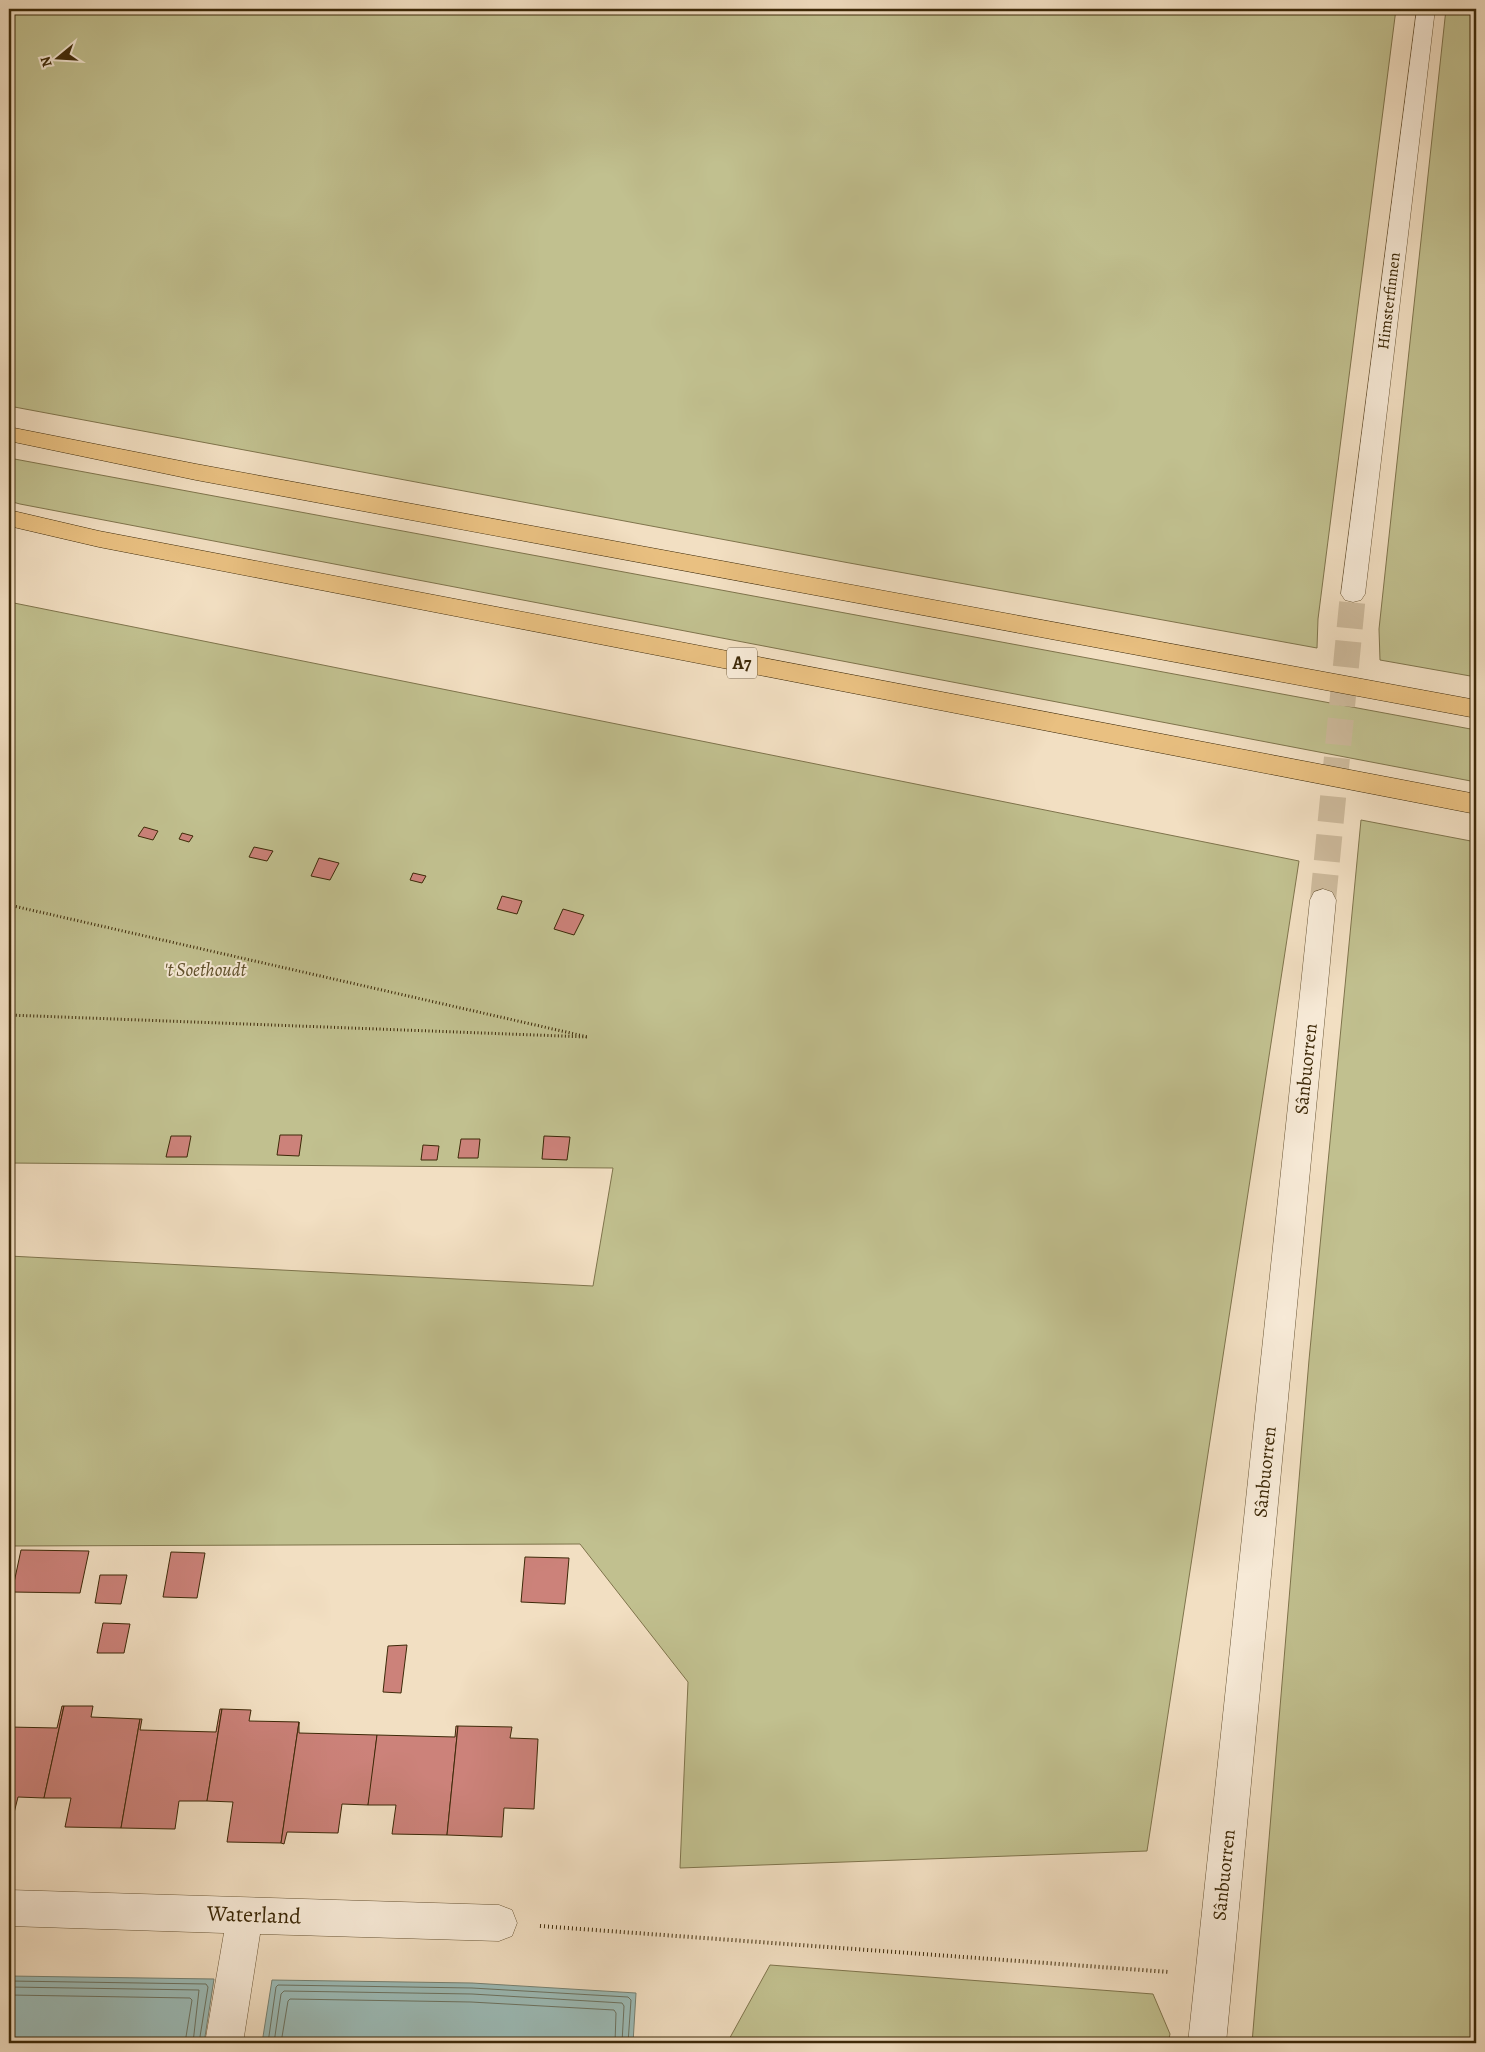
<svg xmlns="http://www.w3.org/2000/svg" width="1485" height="2052" font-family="Alegreya,serif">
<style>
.green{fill:#c1c08f;stroke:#7f744c}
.water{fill:#9cbcb8;stroke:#768172}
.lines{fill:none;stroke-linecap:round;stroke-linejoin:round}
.shore{stroke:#6c7260;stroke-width:1}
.building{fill:#cc827a;stroke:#3d2908}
.tertiary-tunnel{stroke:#cebb9d;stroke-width:26;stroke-dasharray:26 13;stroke-linecap:butt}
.minor-casing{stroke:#6a5636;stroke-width:1}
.tertiary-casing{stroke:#6a5636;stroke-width:1}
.motorway-casing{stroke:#3d2908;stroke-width:1}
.path-far1{stroke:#3d2908;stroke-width:3;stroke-dasharray:1 2.5;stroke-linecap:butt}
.path{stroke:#3d2908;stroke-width:4;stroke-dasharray:1 3;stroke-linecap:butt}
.minor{fill:#f7ead7;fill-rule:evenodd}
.tertiary{fill:#f7ead7;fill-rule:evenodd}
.motorway{fill:#e9c081;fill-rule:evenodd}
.labels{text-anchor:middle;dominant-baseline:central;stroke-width:4;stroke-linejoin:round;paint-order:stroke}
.far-street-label{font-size:16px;fill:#3d2908;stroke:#f7ead7}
.shield{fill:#f7ead7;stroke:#756346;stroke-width:1}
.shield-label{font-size:18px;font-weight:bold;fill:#3d2908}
.park-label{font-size:19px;font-style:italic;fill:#5e4f2a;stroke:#f7ead7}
.street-label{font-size:19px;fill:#3d2908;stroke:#f7ead7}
.near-street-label{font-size:22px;fill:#3d2908;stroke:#f7ead7}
</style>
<rect width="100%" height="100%" fill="#f2dfc2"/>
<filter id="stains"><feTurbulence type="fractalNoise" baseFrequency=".004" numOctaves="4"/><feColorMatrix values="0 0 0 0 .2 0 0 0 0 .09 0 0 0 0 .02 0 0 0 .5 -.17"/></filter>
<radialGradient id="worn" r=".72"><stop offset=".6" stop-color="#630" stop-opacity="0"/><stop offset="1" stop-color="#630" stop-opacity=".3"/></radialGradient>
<!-- green -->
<g class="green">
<polygon points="9,9 1396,9 1318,619 1317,648 844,562 9,406"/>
<polygon points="1446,9 1476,9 1476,677 1380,660 1379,629"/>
<polygon points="9,458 1476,730 1476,782 20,504 9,501"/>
<polygon points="9,602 1299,861 1147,1851 680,1868 688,1682 580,1544 9,1546 9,1256 593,1286 613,1168 9,1163"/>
<polygon points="1361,820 1476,842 1476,922 1474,922 1475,1089 1476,1089 1476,2043 1252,2043 1309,1360"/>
<polygon points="770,1965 1153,1994 1170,2034 1168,2043 727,2043"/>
</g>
<!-- water -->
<g class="water">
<polygon points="9,1976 214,1979 204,2043 9,2043"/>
<polygon points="272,1980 472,1983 636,1993 633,2043 262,2043"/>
</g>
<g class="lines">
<!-- shore -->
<g class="shore">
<polyline points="9,1981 206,1984 208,1987 199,2043"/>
<polyline points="9,1987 199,1990 193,2043"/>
<polyline points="9,1995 190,1998 192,2000 185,2043"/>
<polyline points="268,2043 276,1987 278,1985 472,1988 628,1997 631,2000 628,2043"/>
<polyline points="274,2043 281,1994 284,1991 472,1994 622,2003 624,2006 622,2043"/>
<polyline points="281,2043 288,2001 290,1999 471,2002 614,2010 616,2013 615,2043"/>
</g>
</g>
<!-- building -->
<g class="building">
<polygon points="144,827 158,831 153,840 138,836"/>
<polygon points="182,833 193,836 189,842 179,839"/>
<polygon points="254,847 273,851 267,861 249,857"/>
<polygon points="319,858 339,863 330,880 311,876"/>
<polygon points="413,873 426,876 422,883 410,880"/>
<polygon points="502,896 522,901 517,914 497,909"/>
<polygon points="563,909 584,915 574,935 554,929"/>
<polygon points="280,1135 302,1135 299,1156 277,1155"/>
<polygon points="171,1136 191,1136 187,1157 166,1157"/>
<polygon points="544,1136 570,1137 567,1160 542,1159"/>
<polygon points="461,1139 480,1139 478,1158 458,1158"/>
<polygon points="423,1145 439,1146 437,1160 421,1160"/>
<polygon points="21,1550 89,1551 80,1593 12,1592"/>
<polygon points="171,1552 205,1553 197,1598 163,1597"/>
<polygon points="525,1557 569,1558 565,1604 521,1602"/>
<polygon points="100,1575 127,1575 121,1604 95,1603"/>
<polygon points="103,1623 130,1624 124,1653 97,1653"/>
<polygon points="407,1645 401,1693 383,1692 388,1646"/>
<polygon points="62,1706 64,1706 44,1798 18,1797 11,1825 9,1825 9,1727 57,1728"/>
<polygon points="64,1706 93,1706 91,1717 140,1719 121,1828 65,1827 71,1798 44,1798"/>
<polygon points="220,1709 222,1709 207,1801 179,1801 175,1829 121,1828 140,1719 142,1719 140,1730 216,1732"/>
<polygon points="222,1709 251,1710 249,1721 299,1722 281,1843 227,1842 233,1802 207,1801"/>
<polygon points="299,1722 299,1733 377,1735 371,1788 368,1805 342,1804 338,1833 287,1832 284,1844 281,1843"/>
<polygon points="456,1726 458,1726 447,1835 392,1834 396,1805 368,1805 377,1735 455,1737"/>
<polygon points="458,1726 512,1727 510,1738 538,1739 534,1809 504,1808 502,1837 447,1835"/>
</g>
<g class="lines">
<!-- tertiary-tunnel -->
<polyline class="tertiary-tunnel" points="1323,900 1353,594"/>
<defs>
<polygon id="minor" points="9,1890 499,1905 512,1910 517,1923 512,1936 499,1941 260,1934 243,2043 205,2043 224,1933 9,1926"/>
<g id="tertiary">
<polygon points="1417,9 1435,9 1365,594 1361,600 1353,602 1345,600 1341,594"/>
<polygon points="1323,889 1332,892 1336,900 1226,2043 1188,2043 1310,900 1314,892"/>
</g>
<g id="motorway">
<polygon points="9,427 196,464 1476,700 1476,718 196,480 9,441"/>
<polygon points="9,510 99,531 1476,794 1476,814 99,547 9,526"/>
</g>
</defs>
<!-- minor casing -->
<use href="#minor" class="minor-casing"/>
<!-- tertiary casing -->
<use href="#tertiary" class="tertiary-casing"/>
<!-- motorway casing -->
<use href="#motorway" class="motorway-casing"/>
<!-- path-far1 -->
<polyline class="path-far1" points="9,905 588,1037 9,1015"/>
<!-- path -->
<polyline class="path" points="540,1926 1169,1972"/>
<!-- minor -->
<use href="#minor" class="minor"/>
<!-- tertiary -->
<use href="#tertiary" class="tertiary"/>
<!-- motorway -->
<use href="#motorway" class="motorway"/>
</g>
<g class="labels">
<!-- far-street labels -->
<g class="far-street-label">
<text transform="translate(1389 301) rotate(-83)">Himsterfinnen</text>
</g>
<!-- shield labels -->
<rect class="shield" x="727" y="647.5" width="30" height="31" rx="4"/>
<g class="shield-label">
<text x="742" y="663">A7</text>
</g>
<!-- park labels -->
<g class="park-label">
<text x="205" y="970">'t Soethoudt</text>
</g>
<!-- street labels -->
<g class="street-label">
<text transform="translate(1306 1069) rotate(-84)">Sânbuorren</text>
<text transform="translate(1265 1472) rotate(-84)">Sânbuorren</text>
<text transform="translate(1224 1875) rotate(-84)">Sânbuorren</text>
</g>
<!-- near-street labels -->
<g class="near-street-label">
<text transform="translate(254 1915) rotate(2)">Waterland</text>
</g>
</g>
<!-- margin -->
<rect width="1485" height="2052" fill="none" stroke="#f2dfc2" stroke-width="30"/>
<rect x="10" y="10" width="1465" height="2032" fill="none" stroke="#3d2908" stroke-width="2.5"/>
<rect x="15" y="15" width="1455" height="2022" fill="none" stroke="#3d2908"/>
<!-- north arrow -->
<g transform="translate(58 58) rotate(252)" stroke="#f7ead7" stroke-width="4" paint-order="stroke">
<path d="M0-4L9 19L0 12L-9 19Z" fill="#3d2908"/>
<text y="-8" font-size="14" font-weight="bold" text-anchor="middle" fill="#3d2908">N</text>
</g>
<rect width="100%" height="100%" filter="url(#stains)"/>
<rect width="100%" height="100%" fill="url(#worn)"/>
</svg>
